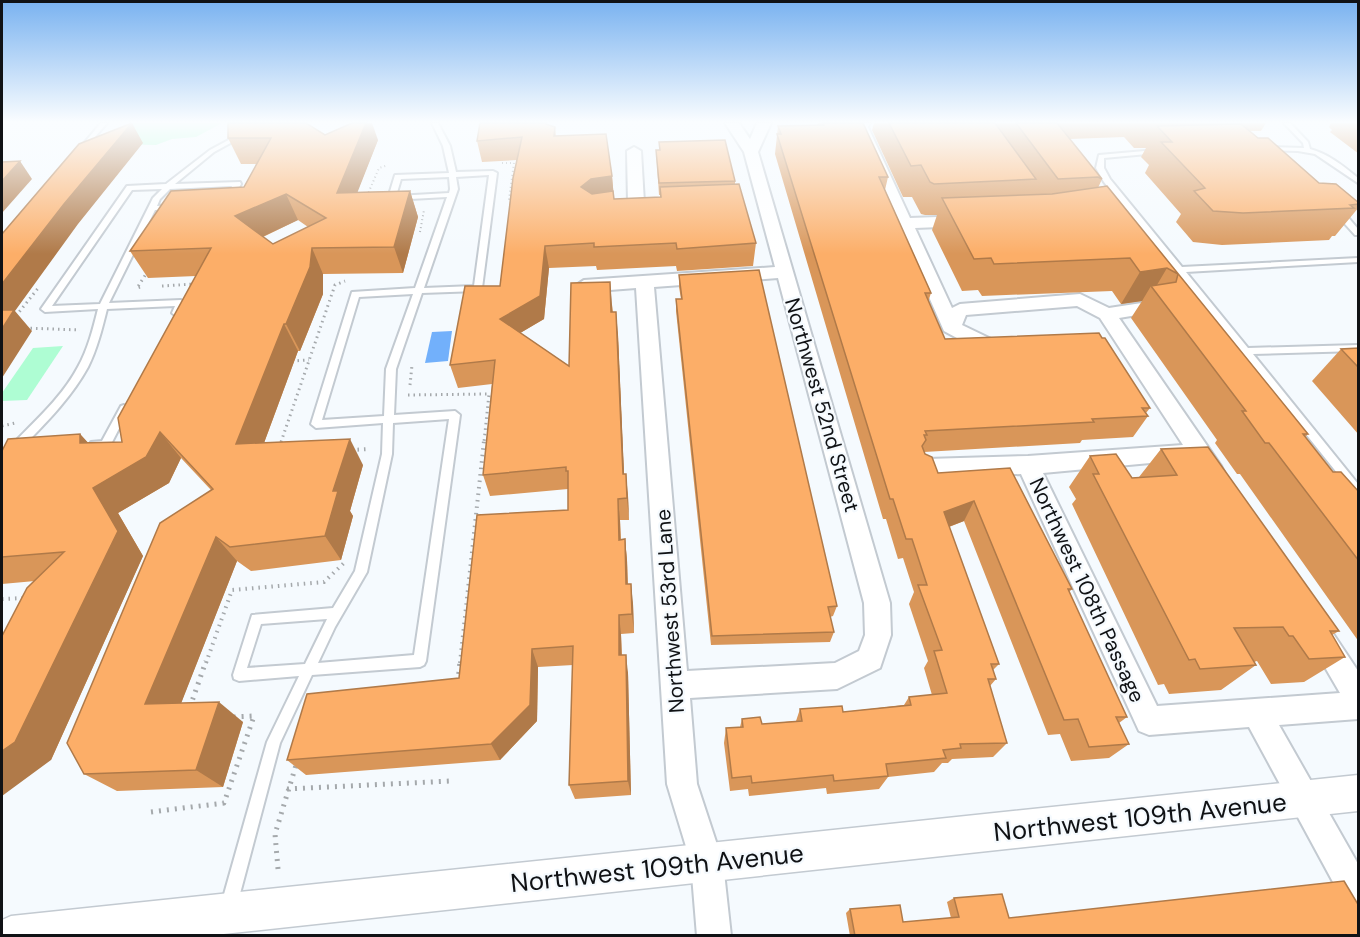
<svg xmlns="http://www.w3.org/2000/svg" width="1360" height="937" font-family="'DM Sans',sans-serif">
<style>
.green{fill:#aefdd3}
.water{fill:#72b0fb}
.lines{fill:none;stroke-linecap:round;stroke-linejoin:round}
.service-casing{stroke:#c3cad1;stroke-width:4}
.minor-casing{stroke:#c3cad1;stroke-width:4}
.tertiary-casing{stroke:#c3cad1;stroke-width:3}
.path-far3{stroke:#a5a9ac;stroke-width:2;stroke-dasharray:1 3;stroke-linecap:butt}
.path-far2{stroke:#a5a9ac;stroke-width:3;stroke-dasharray:1.5 4;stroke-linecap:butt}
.path-far1{stroke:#a5a9ac;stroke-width:4;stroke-dasharray:1.5 5;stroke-linecap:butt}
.path{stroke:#a5a9ac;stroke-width:5;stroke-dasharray:2 6;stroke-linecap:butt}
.service{fill:#fff;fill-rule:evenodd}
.minor{fill:#fff;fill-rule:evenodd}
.tertiary{fill:#fff;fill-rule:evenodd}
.wall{fill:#d99659;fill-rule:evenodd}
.shaded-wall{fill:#b07a49}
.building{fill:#fcae68;stroke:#b07a49;stroke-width:1.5;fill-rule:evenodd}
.labels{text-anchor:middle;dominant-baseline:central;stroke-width:4.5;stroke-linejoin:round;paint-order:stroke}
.street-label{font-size:21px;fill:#101215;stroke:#f5fafe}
.near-street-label{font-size:26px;fill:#101215;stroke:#f5fafe}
</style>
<rect width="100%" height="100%" fill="#f5fafe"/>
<!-- green -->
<g class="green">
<polygon points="132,123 222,123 196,137 172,139 156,145 114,144"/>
<polygon points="63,346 27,400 2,401 2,393 33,348"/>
</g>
<!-- water -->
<polygon class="water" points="452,331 448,361 425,363 432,332"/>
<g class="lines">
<defs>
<g id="service">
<polygon points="101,123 107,123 83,151 79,151 79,149"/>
<path d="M260,123H267L214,152L175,184L240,182L241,184L231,202L224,200L232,186L170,189L160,199L157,206L173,205L177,207L173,209L155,210L109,303L181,300L185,303L179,315L176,316L172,313L175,306L107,309C102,329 97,349 88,367C68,404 34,434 6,464L2,465V455C28,427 60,401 78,367C88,349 93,329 98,309L45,312L41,309L127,186L166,184L210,150ZM162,189L153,198L100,304L52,306L132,190Z"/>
<path d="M432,123H438L450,146L456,172L493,171L497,173L482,288L478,291L422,293L396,369L394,415L455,411L460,415L426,661L424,665L420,667L312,675L280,743L237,905L234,910L229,913L224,910L221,905L267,742L299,676L239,681L234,679L233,675L252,615L333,608L355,571L382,454L383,423L316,428L311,424L352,292L415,288L447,197L392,200L388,198L395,175L449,173L443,146ZM489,175L474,286L424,288L458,189L456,177ZM449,177L450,189L449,193L396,196L401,179ZM413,294L386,369L384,416L322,420L359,297ZM449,419L414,655L318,663L335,627L367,572L392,454L393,423ZM327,619L305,664L247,668L261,624Z"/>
<path d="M1284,123H1290L1308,142L1310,149C1329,154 1343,166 1358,178V183L1315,154L1298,151L1265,150V148L1267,147L1304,148L1303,143Z"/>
<polygon points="1156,150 1159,152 1158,153 1104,158 1104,168 1110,179 1182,267 1358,258 1358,262 1186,272 1248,348 1358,345 1358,351 1253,354 1358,484 1358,495 1354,494 1104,182 1096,168 1099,155"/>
<polygon points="1335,209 1341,209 1358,229 1358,235 1355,235 1335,213"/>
<polygon points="124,405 129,409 109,448 91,448 90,445 91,442 102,441 121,406"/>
</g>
<g id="minor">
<path d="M725,123H739L750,139L757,123H771L758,152L890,603L891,635L880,668L837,689L690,698L697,784L723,863L731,936H697L691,863L667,784L636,288L584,292L575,286L584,280L775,267L744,152ZM778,278L864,603L865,635L859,651L835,663L687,671L654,287Z"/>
<path d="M856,123H870L868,127L910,218L965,216L973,221L965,226L915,228L952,308L960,304L1080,294L1109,308L1148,302L1157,308L1155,312L1119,318L1221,466L1224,472L1221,478C1205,484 1201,472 1193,459L1043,473L1157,706L1340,693L1308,638L1312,629L1321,626L1330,629L1358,671V719L1279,725L1358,864V910L1346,906L1249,727L1149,735L1139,731L1021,474L927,477L919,474L916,468L919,462L927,459L1028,456L1183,445L1100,318L1077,306L966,315L962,325L991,339L1008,340L1011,345L1008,350L988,353L981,351L944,331L854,127Z"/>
<polygon points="634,147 641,151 644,203 636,208 628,203 627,151"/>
</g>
<polygon id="tertiary" points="1358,775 1358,811 205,936 2,936 2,920 11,916"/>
</defs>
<!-- service casing -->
<use href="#service" class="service-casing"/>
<!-- minor casing -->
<use href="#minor" class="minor-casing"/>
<!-- tertiary casing -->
<use href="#tertiary" class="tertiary-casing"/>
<!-- path-far3 -->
<g class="path-far3">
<polyline points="502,163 514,163 509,200 512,205"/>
<polyline points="367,196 379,168 388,165"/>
<polyline points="420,232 424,210"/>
</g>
<!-- path-far2 -->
<g class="path-far2">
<polyline points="162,286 194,284"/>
<polyline points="140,287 137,288 148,271"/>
<polyline points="16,316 39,287"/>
<polyline points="25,328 80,330"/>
<polyline points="292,361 309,360"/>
<polyline points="410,385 412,365"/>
<polyline points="408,395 489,394 484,442"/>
<polyline points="2,426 15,423"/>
<polyline points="281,442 335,285 345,281"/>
</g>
<!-- path-far1 -->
<g class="path-far1">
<polyline points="279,447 281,441"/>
<polyline points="351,450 370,449"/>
<polyline points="2,599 25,598"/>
<polyline points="206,663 232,590 324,582 344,563"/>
<polyline points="460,663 484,441"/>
</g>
<!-- path -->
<g class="path">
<polyline points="458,682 460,661"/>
<polyline points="190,707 206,661"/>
<polyline points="287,789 451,781"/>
<polyline points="151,812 224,803 254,716 233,717"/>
<polyline points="278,869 275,834 297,762"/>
</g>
<!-- service -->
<use href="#service" class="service"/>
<!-- minor -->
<use href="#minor" class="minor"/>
<!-- tertiary -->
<use href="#tertiary" class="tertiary"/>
</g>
<!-- wall -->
<g class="wall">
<polygon points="818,123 863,123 888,177 885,190 931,293 928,302 945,339 1150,408 1146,413 1148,416 1133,437 1082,440 1080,443 924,452 938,473 1010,468 1072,589 1069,592 1127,717 1119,723 1129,744 1109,758 1071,761 1060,734 1048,735 964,521 949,527 999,664 993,670 996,679 990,686 1007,743 993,757 952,759 948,763 942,763 934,772 888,777 879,789 827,794 826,788 749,796 748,789 730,791 724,743 726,728 740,727 742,719 762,724 796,721 800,709 843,712 904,705 909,697 932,695 924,668 928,661 909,604 914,592 903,558 898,559 886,519 883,519 775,154 778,126 817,125"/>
<polygon points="874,123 1266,123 1261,131 1250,131 1258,138 1319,183 1359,203 1359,207 1335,236 1332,236 1329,240 1222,245 1193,242 1176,222 1181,214 1145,173 1149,165 1141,157 1146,148 1134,148 1124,137 1069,139 1102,179 1098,188 1107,186 1308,434 1305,437 1333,472 1359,492 1359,642 1240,474 1237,474 1215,443 1217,440 1131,318 1142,301 1121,304 1112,291 982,296 978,290 962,291 932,230 937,215 925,215 921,214 912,197 903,197 872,130"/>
<polygon points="1331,123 1359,123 1359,154 1330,132 1332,130 1329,127"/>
<polygon points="547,124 555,127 556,136 612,176 614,199 660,197 660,195 659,195 656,150 660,150 659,142 735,181 735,184 756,243 753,266 677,271 676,266 597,270 596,266 549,268 544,319 520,333 569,366 612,305 613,312 618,335 624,474 628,496 629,520 620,520 621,540 625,539 627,560 628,584 633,604 634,633 621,634 622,655 628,673 631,795 575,799 569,785 573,665 538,667 537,721 500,760 306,775 287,760 459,678 568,510 568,489 490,496 483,475 492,384 458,388 450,365 500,286 517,160 482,162 477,141"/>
<path d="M325,135L378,140L357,192L410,191L418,217L403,273L323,274V294L300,351H298L264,443L363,465L350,511L353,516L341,560L251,571L237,561L181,703L243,722L223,787L117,791L84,774L211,490L181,458L169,483L118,513L143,556L51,760L35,581L2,584V451L80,434L88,443L122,442L196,276L148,278L130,251L244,187L257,164H241L228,138ZM298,220L308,227L273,244L263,237Z"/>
<polygon points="679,275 837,606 833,616 830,617 834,632 830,642 711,645 676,311 676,299 681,299 679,287"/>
<polygon points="1359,348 1359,435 1312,381 1341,349"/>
<polygon points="1161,449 1339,631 1332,635 1345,657 1304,682 1271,684 1257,661 1254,662 1256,665 1221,690 1169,694 1164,684 1158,685 1072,504 1076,499 1069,487 1090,456 1132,478 1139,477"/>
<polygon points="954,898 1009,918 1359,936 850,936 846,913 850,909 903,922 951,918 947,902"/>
</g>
<!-- shaded-wall -->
<g class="shaded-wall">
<polygon points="132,123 143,143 78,224 15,311 32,331 2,378 2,284 64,204"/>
<polygon points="366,123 372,123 378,140 347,219 337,193"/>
<polygon points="20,161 32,179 2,213 2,181"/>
<polygon points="612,176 614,199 594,202 581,187 591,179"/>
<polygon points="410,191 418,217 403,273 394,247"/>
<polygon points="286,194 298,220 249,243 235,216"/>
<polygon points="545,246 549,268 544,319 505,342 500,319"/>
<polygon points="312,248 323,274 323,294 300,351 286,324"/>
<polygon points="1167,268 1154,290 1151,286 1142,301 1121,304 1140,272"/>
<polygon points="610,282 612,305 613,335 611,312"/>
<polygon points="616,312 618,335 625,496 623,474"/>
<polygon points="284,324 298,351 254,470 236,444"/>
<polygon points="160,432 181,458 169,483 118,513 143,556 51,760 2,796 2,751 93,488"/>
<polygon points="80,434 104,460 80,443"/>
<polygon points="350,439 363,465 350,511 353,516 341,560 325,536 333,491"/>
<polygon points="626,474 628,496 629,520 627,498"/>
<polygon points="618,499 620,520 621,560 619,540"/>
<polygon points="974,501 964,521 935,532 944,512"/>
<polygon points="216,537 237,561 173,724 145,704"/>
<polygon points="625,539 627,560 628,604 626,584"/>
<polygon points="631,584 633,604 634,633 632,614"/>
<polygon points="619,615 621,634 622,673 619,655"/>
<polygon points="532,649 538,667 537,721 500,760 491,744"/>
<polygon points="626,655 628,673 631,795 628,781"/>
<polygon points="219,702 243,722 223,787 196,770"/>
</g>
<!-- building -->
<g class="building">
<polygon points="132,123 64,204 2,284 2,234 79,144"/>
<path d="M228,123H306L325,135L352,123H366L337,193L410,191L394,247L312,248L310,267L286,324H284L236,444L350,439L333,491H338L325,536L230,547L216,537L145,704L219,702L196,770L84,774L67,743L160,523L213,489L160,432L146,457L93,488L118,531L15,742L2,751V636L27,588L64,552L2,557V451L8,439L80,434V443L122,442L118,418L211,248L130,251L171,191L244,187L271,138H228ZM286,194L326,218L273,244L235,216Z"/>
<polygon points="480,123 546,123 546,124 555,127 554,136 606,134 612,176 591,179 581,187 592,194 613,191 614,199 661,197 660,187 739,184 756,243 677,249 676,243 594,247 594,243 545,246 540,296 500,319 569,366 571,283 610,282 611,312 616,312 623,474 626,474 627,498 618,499 619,540 625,539 626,584 631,584 632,614 619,615 619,655 626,655 628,781 569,785 573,646 532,649 530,705 491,744 287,760 307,694 459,678 477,515 568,510 568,471 566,471 566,467 483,475 495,360 450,365 465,286 500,286 513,178 522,137 477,141"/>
<polygon points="823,123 863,123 888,177 879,177 931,293 925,293 945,339 1099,333 1102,338 1105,338 1150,408 1142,408 1148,416 1092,419 1094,422 925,431 927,435 924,435 926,440 922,446 925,454 932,457 938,473 1010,468 1072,589 1068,589 1127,717 1116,717 1129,744 1089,747 1078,719 1064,720 974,501 944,512 999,664 991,664 996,679 988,679 1007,743 960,744 961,748 943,750 946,758 886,764 888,776 834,781 833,775 752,783 751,776 732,778 726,728 743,727 742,719 760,717 762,724 802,721 800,709 842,706 843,712 911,705 909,697 947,693 934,651 942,650 918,585 927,585 912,539 906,539 893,499 890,499 777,134 781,134 778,126 824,125"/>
<polygon points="889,123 995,123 1036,179 934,184 930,182 921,165 911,166"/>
<polygon points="1016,123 1057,123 1102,179 1098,177 1058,179"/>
<polygon points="1241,124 1258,138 1268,138 1319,183 1336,184 1359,203 1359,204 1350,205 1354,208 1243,213 1213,211 1194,191 1205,188 1161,142 1172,142 1157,126"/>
<polygon points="725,140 735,181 659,183 656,150 660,150 659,142"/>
<polygon points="20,161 2,181 2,162"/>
<polygon points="1107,186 1308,434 1303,434 1333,472 1341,472 1359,492 1359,561 1269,443 1265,443 1242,411 1246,411 1151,286 1176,282 1178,274 1167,268 1140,272 1130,258 994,264 991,258 974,259 942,198 1052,194"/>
<polygon points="759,270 837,606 828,607 834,632 712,636 676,299 682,299 679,275"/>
<polygon points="2,310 14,310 2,329"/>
<polygon points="1359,348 1359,368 1341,349"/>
<polygon points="1208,447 1339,631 1330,631 1345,657 1309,659 1293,636 1289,636 1283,627 1234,628 1256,665 1200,669 1195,659 1189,660 1093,474 1099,474 1090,456 1116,454 1132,478 1177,475 1161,449"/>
<polygon points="1344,881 1359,906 1359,936 855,936 850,909 900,905 903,922 959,917 954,898 1002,894 1009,918"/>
</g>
<!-- sky -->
<linearGradient id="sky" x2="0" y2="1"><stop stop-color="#79b2f0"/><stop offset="0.48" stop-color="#fafdff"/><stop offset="1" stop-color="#fafdff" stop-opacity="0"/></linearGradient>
<rect width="1360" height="254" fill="url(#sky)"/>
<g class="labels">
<!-- street labels -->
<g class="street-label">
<text transform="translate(822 405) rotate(74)">Northwest 52nd Street</text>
<text transform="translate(1087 590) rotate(65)">Northwest 108th Passage</text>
<text transform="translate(670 611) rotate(-94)">Northwest 53rd Lane</text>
</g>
<!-- near-street labels -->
<g class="near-street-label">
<text transform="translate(1140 817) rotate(-6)">Northwest 109th Avenue</text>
<text transform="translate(657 868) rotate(-6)">Northwest 109th Avenue</text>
</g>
</g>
<!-- border -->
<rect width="1360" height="937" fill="none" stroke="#101215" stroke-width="6"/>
</svg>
